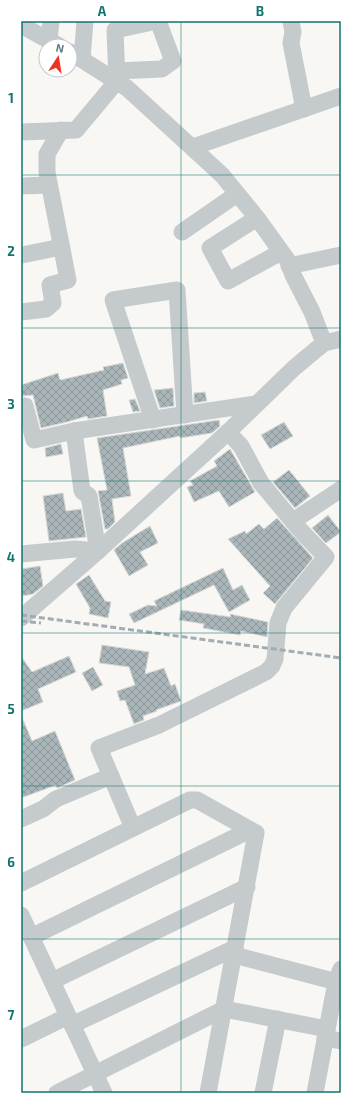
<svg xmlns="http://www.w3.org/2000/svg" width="362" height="1114" font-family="'Exo 2',sans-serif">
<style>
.building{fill:url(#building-cross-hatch);stroke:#d9d9d7}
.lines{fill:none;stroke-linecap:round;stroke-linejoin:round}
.minor{stroke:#c5cacc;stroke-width:17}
.rail{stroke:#a3acb0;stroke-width:3;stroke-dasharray:6 3;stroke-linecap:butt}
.grid{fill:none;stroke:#0f766e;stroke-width:1;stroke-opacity:0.55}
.neatline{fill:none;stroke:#0f766e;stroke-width:1.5}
.grid-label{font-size:13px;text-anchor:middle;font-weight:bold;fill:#0f766e}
</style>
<defs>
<pattern id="building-cross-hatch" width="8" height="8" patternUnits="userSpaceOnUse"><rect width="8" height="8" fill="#a9b5b8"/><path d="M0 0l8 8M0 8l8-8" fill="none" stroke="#8d989b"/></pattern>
</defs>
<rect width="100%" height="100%" fill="#f8f7f4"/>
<!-- building -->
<g class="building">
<polygon points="123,363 128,378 121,380 122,384 103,390 107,416 88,419 87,416 67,422 41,428 33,395 21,396 21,385 58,373 60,380 104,370 103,367"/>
<polygon points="173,388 174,406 160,408 154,390"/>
<polygon points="205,392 207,401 194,403 194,393"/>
<polygon points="135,399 140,411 133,412 129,400"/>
<polygon points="219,420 220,426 212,433 180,438 180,436 123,448 131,496 112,499 115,522 108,529 105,529 98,491 107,490 97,438"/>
<polygon points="284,422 293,436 270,449 261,435"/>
<polygon points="61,444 63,454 46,457 45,448"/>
<polygon points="230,449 255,492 229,507 219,491 194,502 187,487 193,485 190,481 217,466 214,461"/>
<polygon points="289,470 310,496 295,508 273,482"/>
<polygon points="63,493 66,511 81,509 86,537 49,541 43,496"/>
<polygon points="328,515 341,532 326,543 312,528"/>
<polygon points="277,518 313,558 275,604 263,593 270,586 228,539 245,531 246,534 259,524 264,529"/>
<polygon points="150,526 158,543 140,552 148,565 129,576 114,550 122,543"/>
<polygon points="40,566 43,586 33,594 22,596 21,569"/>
<polygon points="223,568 233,590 242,585 250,600 229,612 214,585 134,623 129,614 148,605 157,606 154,601"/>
<polygon points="89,575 105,601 111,602 108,618 89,614 90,608 76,584"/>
<polygon points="181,610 231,617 230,614 268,622 267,637 241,631 240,635 203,628 204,624 179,620"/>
<polygon points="102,645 149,652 145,674 164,668 171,686 175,684 181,701 156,710 157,711 143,716 144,720 134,724 125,700 120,701 117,691 135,685 129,667 99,663"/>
<polygon points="21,656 32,672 69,656 76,672 38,689 43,702 21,711"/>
<polygon points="93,667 103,685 92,691 82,673"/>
<polygon points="21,715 32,741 55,731 75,780 57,788 56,785 21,798"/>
</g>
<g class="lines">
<!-- minor -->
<g class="minor">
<polyline points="291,21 293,32 291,43 304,109"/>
<polyline points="21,25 59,46"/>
<polyline points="49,40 51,21"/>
<polyline points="70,52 127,88 222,175 257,218 288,261 293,275 312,312 324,343"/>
<polyline points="82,59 85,21"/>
<polyline points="116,71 162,69 173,61 158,21"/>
<polyline points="21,132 76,130 117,81 115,30 148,23 152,21"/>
<polyline points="193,147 341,96"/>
<polyline points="21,186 49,185"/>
<polyline points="257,218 210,248 228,281 281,252"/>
<polyline points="182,232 237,194"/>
<polyline points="22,255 61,247"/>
<polyline points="289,266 341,255"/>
<polyline points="21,312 46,309 53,303 50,285 68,280 47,172 47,154 61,130"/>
<polyline points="21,406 25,406 34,440 74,431 82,491 89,496 98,551"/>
<polyline points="153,420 113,300 177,290 185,415"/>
<polyline points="74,431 256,404"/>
<polyline points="293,521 341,489"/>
<polyline points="21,554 75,549 98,551"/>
<polyline points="21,618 98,551 228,432 294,368 324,343 341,339"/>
<polyline points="21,819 43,809 56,799 111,776"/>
<polyline points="133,828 99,748 159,725 266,672 272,666 275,659 278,623 284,608 326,557 301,531 261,483 241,446 228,432"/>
<polyline points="21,883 190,800 197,800 256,833 208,1093"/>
<polyline points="21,915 104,1093"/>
<polyline points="31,937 250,830"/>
<polyline points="234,955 341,983"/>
<polyline points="52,981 247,887"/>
<polyline points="72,1025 235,948"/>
<polyline points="325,1038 341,1041"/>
<polyline points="21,1039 68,1016"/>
<polyline points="57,1093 224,1009 327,1029"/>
<polyline points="263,1093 278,1019"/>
<polyline points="315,1093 336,982 341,969"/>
</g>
<!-- rail -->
<g class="rail">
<polyline points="21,615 341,658"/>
<polyline points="21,621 41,623"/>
</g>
</g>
<!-- grid -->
<path class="grid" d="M181,21V1093M21,175H341M21,328H341M21,481H341M21,633H341M21,786H341M21,939H341"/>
<!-- border -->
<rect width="362" height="1114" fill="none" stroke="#ffffff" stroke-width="44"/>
<!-- north arrow -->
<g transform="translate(58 58) rotate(12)"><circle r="19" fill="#ffffff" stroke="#c0c9cd"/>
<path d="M0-3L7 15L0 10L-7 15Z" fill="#ed321f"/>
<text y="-6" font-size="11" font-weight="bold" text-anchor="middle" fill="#617881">N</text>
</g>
<rect x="22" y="22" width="318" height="1070" class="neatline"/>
<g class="grid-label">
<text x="102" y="16">A</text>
<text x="260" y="16">B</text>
<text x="11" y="103">1</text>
<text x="11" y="256">2</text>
<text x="11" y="409">3</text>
<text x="11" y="562">4</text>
<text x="11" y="714">5</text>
<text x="11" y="867">6</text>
<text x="11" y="1020">7</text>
</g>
</svg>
